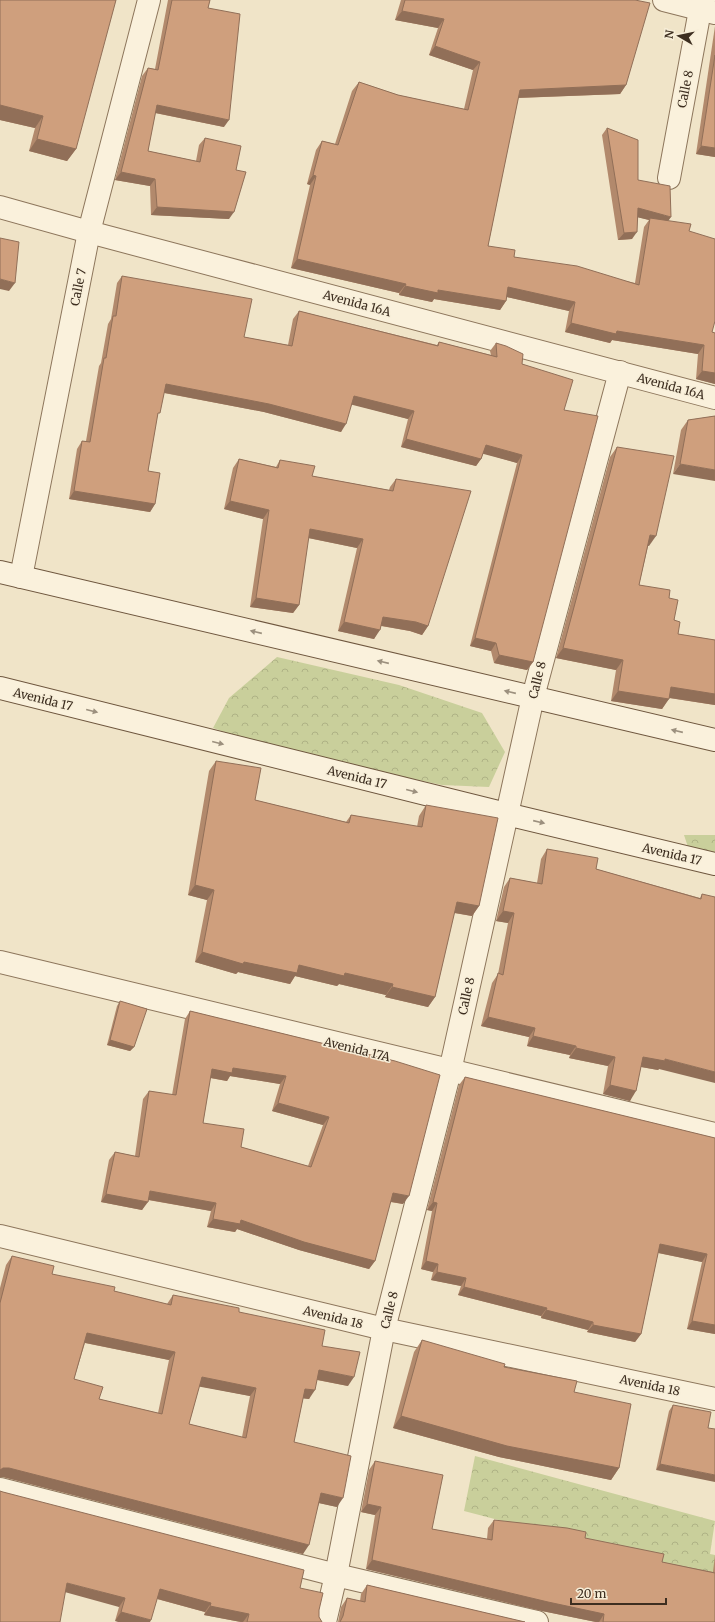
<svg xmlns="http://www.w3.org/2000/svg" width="715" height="1622" font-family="Merriweather,serif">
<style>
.forest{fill:url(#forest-crowns)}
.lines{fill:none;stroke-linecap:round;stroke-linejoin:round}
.minor-casing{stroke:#8d765c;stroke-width:24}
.secondary-casing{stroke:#6f573f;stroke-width:24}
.minor{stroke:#faf1dc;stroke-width:22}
.secondary{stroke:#faf1dc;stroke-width:22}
.wall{fill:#b2896c;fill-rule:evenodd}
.shaded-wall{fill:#916f58}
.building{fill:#cf9f7d;stroke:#916f58;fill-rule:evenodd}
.oneway{fill:#9c907e}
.labels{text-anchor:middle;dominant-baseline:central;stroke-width:3;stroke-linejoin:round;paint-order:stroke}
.street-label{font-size:12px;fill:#3d2e20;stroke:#f7eed8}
</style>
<defs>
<pattern id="forest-crowns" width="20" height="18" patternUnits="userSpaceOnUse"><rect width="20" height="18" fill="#c9cf9b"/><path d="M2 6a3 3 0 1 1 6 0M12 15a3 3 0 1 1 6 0" fill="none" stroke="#aeb285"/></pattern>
</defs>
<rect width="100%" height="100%" fill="#f0e4c8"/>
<!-- forest -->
<g class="forest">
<polygon points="277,657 399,685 482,713 505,752 489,787 442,785 336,763 253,742 213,728 229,698"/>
<polygon points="684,835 715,835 715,864 691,856"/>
<polygon points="475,1456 715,1521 710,1554 715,1555 715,1577 464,1511"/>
</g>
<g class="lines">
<defs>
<g id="minor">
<polyline points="664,0 715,13"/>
<polyline points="669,178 700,10 704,0"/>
<polyline points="0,207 89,232 715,398"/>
<polyline points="21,577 89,232 149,0"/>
<polyline points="0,962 715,1134"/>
<polyline points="0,1236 384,1329 715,1399"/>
<polyline points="0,1489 336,1575 537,1622"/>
<polyline points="325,1622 336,1575 384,1329 450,1071 533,697 620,372"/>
</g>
<g id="secondary">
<polyline points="0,572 715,740"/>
<polyline points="0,688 506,814 715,864"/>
</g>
</defs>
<!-- minor casing -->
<use href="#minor" class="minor-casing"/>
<!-- secondary casing -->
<use href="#secondary" class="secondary-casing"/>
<!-- minor -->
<use href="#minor" class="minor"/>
<!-- secondary -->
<use href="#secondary" class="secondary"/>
</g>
<!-- wall -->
<g class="wall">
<polygon points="0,0 76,149 67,161 29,151 35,128 0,120"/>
<polygon points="168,0 210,0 208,8 224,127 155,113 148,151 196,161 199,145 205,138 236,170 229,219 151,215 150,186 115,180 142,76 148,68 155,69"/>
<polygon points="401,0 635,0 626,85 620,94 518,98 488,246 514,257 635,283 644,227 649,220 638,217 632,239 618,240 602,135 607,128 638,180 668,221 689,231 712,332 715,333 715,384 696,379 698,354 612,340 610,343 565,332 569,311 507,297 506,301 500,310 434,299 432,302 399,295 399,293 291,268 310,185 307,184 316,150 322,141 335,144 352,91 359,82 398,95 464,109 473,70 429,55 438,28 395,20"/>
<polygon points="715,26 715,157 696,154"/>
<polygon points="122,276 244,337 288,345 293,319 299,311 437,345 439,342 491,355 490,351 496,343 522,364 564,410 533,662 527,670 494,663 491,651 470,646 517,463 483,453 481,459 476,466 401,447 408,419 352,404 341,432 264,412 164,393 157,417 148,471 155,504 150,512 69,499 77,449 82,441 86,441 99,366 101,363 108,324 111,319 117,283"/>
<polygon points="715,416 673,474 681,430 688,420"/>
<polygon points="617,447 649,546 648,546 639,585 669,598 678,634 715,640 715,705 669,698 662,709 611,701 616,670 556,658 610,457"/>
<polygon points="239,459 276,467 280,460 312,476 389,490 390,487 396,479 428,626 422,635 410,631 381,626 374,639 338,631 357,548 308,538 299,605 293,613 250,607 263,519 224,509 233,468"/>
<polygon points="216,761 255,800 346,822 351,815 417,827 419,816 426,805 479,906 472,916 454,913 435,997 428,1007 385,997 386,995 339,984 337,986 295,976 290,984 238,972 236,974 195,962 207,900 188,895 209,771"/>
<polygon points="547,849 596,869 700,898 702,894 659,1069 658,1070 641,1067 630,1101 603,1094 608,1066 569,1058 570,1055 527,1046 529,1037 481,1026 492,983 498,974 508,923 496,921 504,887 510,878 537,883 541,859"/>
<polygon points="120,1001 134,1047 130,1051 107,1045 117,1006"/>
<path d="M190,1011L395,1061L403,1204L390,1202L375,1261L369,1269L299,1250L237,1229L235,1232L207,1227L211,1211L148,1200L142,1210L101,1202L109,1160L115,1152L135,1156L143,1099L149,1091L172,1095L185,1019ZM230,1076L280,1084L272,1111L323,1125L308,1166L241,1147L203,1123L210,1078L227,1081Z"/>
<polygon points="465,1077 715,1138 715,1334 687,1329 702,1262 658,1253 641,1334 635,1342 587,1332 588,1330 541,1318 541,1316 458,1295 461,1286 431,1280 433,1272 421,1269 432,1211 427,1210 459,1085"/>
<path d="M12,1256L52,1274L114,1291L167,1304L173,1295L239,1312L322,1346L348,1386L317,1380L309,1399L303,1398L294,1442L337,1507L319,1503L303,1554L3,1477H0V1288L6,1265ZM85,1343L169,1360L158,1413L99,1399L74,1379ZM199,1386L250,1396L242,1437L189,1424Z"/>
<polygon points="422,1340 504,1367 574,1392 619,1468 611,1480 499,1457 393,1428 414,1352"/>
<polygon points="673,1405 708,1428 656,1470 669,1411"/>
<polygon points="375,1461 432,1529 487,1539 488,1528 494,1520 585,1538 662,1562 713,1572 715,1555 715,1622 596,1622 542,1611 366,1569 375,1515 361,1512 369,1470"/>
<polygon points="3,1492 300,1588 319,1610 319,1617 322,1622 241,1622 204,1615 205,1612 157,1599 115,1621 119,1607"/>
<polygon points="367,1585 525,1622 338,1622 341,1607 347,1598 360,1601 361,1594"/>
</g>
<!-- shaded-wall -->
<g class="shaded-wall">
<polygon points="402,11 444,19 438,28 395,20"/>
<polygon points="435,46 480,62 473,70 429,55"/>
<polygon points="626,85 620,94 514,98 520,90"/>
<polygon points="0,105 43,116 35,128 0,120"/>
<polygon points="157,105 229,120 224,127 151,112"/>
<polygon points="37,139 76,149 67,161 29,151"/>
<polygon points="701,146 715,148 715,157 696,154"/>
<polygon points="121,172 155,179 150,186 115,180"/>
<polygon points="313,175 316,176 310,185 307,184"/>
<polygon points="157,207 234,212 229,219 151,215"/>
<polygon points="638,208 671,217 666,224 650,218 649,220 632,216"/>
<polygon points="637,232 632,239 618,240 624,233"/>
<polygon points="297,259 406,284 399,293 291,268"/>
<polygon points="0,279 15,283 9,291 0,289"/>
<polygon points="405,286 438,290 506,301 500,310 434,299 432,302 399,295"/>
<polygon points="508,287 575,302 569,311 502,296"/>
<polygon points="571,323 617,331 704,345 698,354 612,340 610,343 565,332"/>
<polygon points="702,371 715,373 715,384 696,379"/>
<polygon points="166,384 269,404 346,424 341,432 264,412 160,392"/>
<polygon points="354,396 414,411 408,419 349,404"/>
<polygon points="406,439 481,459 476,466 401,447"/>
<polygon points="486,445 522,455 517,463 480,453"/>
<polygon points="680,464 715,470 715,481 673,474"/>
<polygon points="74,491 155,504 150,512 69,499"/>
<polygon points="230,501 269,510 263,519 224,509"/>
<polygon points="310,529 363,539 357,548 304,537"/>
<polygon points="650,535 656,536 649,546 643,544"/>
<polygon points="256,598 299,605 293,613 250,607"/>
<polygon points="383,617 416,622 428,626 422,635 410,631 377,625"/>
<polygon points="344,622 380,630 374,639 338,631"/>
<polygon points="475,638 496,643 491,651 470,646"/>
<polygon points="563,648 623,660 616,670 556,658"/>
<polygon points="499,655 533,662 527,670 494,663"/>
<polygon points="671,687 715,694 715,705 664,697"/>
<polygon points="618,691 669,699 662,709 611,701"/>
<polygon points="195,885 214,890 207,900 188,895"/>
<polygon points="457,902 479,906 472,916 450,912"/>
<polygon points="503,911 514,913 508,923 496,921"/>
<polygon points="202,952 244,962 299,965 345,973 393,984 386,995 339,984 337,986 295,976 290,984 238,972 236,974 195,962"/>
<polygon points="392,987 435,997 428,1007 385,997"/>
<polygon points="488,1017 535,1028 529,1037 481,1026"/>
<polygon points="533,1036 576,1046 570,1055 527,1046"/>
<polygon points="110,1040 134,1047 130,1051 107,1045"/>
<polygon points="576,1048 615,1057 608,1066 569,1058"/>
<polygon points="643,1057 665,1059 715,1072 715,1083 659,1069 658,1070 636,1066"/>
<polygon points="233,1068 286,1076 280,1084 230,1076 227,1081 206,1077 212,1069"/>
<polygon points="610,1085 636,1091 630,1101 603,1094"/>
<polygon points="278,1103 329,1117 323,1125 272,1111"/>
<polygon points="150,1191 216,1203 211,1211 144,1199"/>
<polygon points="393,1193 409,1196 403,1204 387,1201"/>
<polygon points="106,1194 148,1202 142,1210 101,1202"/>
<polygon points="433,1202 437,1203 432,1211 427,1210"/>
<polygon points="213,1219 241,1220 375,1261 369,1269 299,1250 237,1229 235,1232 207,1227"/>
<polygon points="660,1244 707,1254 702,1262 654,1252"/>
<polygon points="426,1261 438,1264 433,1272 421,1269"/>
<polygon points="437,1272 466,1278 461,1286 431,1280"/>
<polygon points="464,1287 547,1308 541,1316 458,1295"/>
<polygon points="546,1310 593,1322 588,1330 541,1318"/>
<polygon points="692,1321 715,1325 715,1334 687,1329"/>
<polygon points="593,1325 641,1334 635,1342 587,1332"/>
<polygon points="87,1333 175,1352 169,1360 81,1342"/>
<polygon points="319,1370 354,1377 348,1386 313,1379"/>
<polygon points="202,1377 256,1388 250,1396 196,1386"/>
<polygon points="305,1389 315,1390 309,1399 299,1398"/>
<polygon points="401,1416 619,1468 611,1480 499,1457 393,1428"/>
<polygon points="660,1464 715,1475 715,1482 656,1470"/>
<polygon points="3,1468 9,1468 309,1545 303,1554 3,1477 0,1477 0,1470"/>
<polygon points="321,1493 343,1498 337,1507 314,1502"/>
<polygon points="367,1504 381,1507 375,1515 361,1512"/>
<polygon points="372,1560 604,1614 599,1622 596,1622 542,1611 366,1569"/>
<polygon points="67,1583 125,1598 119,1607 61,1591"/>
<polygon points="160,1589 211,1603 205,1612 154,1598"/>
<polygon points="210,1606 249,1614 243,1622 241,1622 204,1615"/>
<polygon points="121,1612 151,1620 150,1622 118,1622 115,1621"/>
</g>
<!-- building -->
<g class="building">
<polygon points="0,0 116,0 76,149 37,139 43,116 0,105"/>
<polygon points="172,0 210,0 208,8 240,14 229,120 157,105 148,151 200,162 205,138 241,146 236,170 246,172 234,212 157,207 155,179 121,172 148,68 158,70"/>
<polygon points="405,0 635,0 650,3 626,85 520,90 488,246 515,250 514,257 577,266 639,285 650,218 691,224 689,231 715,239 715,321 712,332 715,333 715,373 702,371 704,345 617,331 616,334 571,323 575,302 508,287 506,301 438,290 438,293 405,286 406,284 297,259 316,176 313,175 322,141 338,145 359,82 398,95 468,110 480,62 435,46 444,19 402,11"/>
<polygon points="715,55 715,148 701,146"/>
<polygon points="607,128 638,140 638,180 670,186 671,217 638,208 637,232 624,233"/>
<polygon points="0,238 19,242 15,283 0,279"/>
<polygon points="122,276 252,299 244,337 292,346 299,311 438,346 439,342 497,357 496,343 506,346 523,354 522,364 573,380 564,410 598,416 533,662 499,655 496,643 475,638 522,455 486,445 481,459 406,439 414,411 354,396 346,424 269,404 166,384 160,413 158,413 148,471 160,473 155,504 74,491 82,441 90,442 104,358 106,358 113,316 116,316"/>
<polygon points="715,416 715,470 680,464 688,420"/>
<polygon points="617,447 674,456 656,536 650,535 639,585 670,590 669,598 678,600 674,620 680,622 678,634 715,640 715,694 671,687 669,699 618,691 623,660 563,648"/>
<polygon points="239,459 278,468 280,460 315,466 312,476 393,491 396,479 471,491 428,626 416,622 383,617 380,630 344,622 363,539 310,529 299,605 256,598 269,510 230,501"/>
<polygon points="216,761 261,768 255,800 349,823 351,815 422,827 426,805 498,818 479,906 457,902 435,997 392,987 393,984 345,973 344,976 299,965 297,973 244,962 243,964 202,952 214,890 195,885"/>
<polygon points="547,849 598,858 596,869 701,899 702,894 715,897 715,1072 665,1059 665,1061 643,1057 636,1091 610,1085 615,1057 576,1048 576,1046 533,1036 535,1028 488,1017 498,973 503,975 514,913 503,911 510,878 542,884"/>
<polygon points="120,1001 147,1009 134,1047 110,1040"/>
<path d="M190,1011L395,1061L440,1075L409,1196L393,1193L375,1261L304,1242L241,1220L240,1224L213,1219L216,1203L150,1191L148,1202L106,1194L115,1152L139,1157L149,1091L176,1095ZM233,1068L286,1076L278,1103L329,1117L311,1167L241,1147L244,1129L203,1123L212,1069L232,1073Z"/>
<polygon points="465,1077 715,1138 715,1325 692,1321 707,1254 660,1244 641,1334 593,1325 593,1322 546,1310 547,1308 464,1287 466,1278 437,1272 438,1264 426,1261 437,1203 433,1202"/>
<path d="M12,1256L54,1266L52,1274L115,1287L114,1291L171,1305L173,1295L239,1308V1312L325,1330L322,1346L360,1352L354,1377L319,1370L315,1390L305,1389L294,1442L351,1456L343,1498L321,1493L309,1545L9,1468H3L0,1470V1303ZM87,1333L175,1352L162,1414L99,1399L103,1387L74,1379ZM202,1377L256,1388L246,1438L189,1424Z"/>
<polygon points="422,1340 505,1364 504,1367 577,1381 574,1392 631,1404 619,1468 507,1446 401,1416"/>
<polygon points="673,1405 711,1412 708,1428 715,1429 715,1475 660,1464"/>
<polygon points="375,1461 443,1475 432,1529 492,1540 494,1520 567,1528 586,1532 585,1538 664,1554 662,1562 715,1573 715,1622 603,1622 604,1614 548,1602 372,1560 381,1507 367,1504"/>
<polygon points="0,1491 3,1492 304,1570 300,1588 323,1593 319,1610 319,1617 322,1622 247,1622 249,1614 210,1606 211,1603 160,1589 151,1620 121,1612 125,1598 67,1583 60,1622 0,1622"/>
<polygon points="367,1585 525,1622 340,1622 343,1616 347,1598 365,1602"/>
</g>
<!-- one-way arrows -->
<defs><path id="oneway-solid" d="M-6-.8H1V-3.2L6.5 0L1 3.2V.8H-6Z"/></defs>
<g class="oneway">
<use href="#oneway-solid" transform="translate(256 632) rotate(-167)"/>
<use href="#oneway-solid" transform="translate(383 662) rotate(-167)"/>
<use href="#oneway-solid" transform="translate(510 692) rotate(-167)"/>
<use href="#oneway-solid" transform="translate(92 711) rotate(14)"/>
<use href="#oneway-solid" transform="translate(677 731) rotate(-167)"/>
<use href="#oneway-solid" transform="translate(218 743) rotate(14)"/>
<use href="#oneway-solid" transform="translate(412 791) rotate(14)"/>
<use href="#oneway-solid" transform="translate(539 822) rotate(13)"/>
</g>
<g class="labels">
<!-- street labels -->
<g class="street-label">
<text transform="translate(685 89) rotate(-79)">Calle 8</text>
<text transform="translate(78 287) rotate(-79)">Calle 7</text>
<text transform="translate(357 303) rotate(15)">Avenida 16A</text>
<text transform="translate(671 386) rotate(15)">Avenida 16A</text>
<text transform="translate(537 680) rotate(-76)">Calle 8</text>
<text transform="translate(43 699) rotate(14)">Avenida 17</text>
<text transform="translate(357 777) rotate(14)">Avenida 17</text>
<text transform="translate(672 854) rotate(13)">Avenida 17</text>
<text transform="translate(466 996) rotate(-78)">Calle 8</text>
<text transform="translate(357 1049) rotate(14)">Avenida 17A</text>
<text transform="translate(389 1310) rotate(-76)">Calle 8</text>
<text transform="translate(333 1317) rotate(14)">Avenida 18</text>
<text transform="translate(650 1385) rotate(12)">Avenida 18</text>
</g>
</g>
<!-- north arrow -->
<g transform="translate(679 36) rotate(279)" stroke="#f7eed8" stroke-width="3" paint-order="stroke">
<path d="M0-3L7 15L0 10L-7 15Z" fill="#3d2e20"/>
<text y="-6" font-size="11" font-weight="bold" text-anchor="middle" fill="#3d2e20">N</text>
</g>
<!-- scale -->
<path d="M571 1598v6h95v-6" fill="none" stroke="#3d2e20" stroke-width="2"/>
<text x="577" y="1598" font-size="12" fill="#3d2e20" stroke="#f7eed8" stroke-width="3" paint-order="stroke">20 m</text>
</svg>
